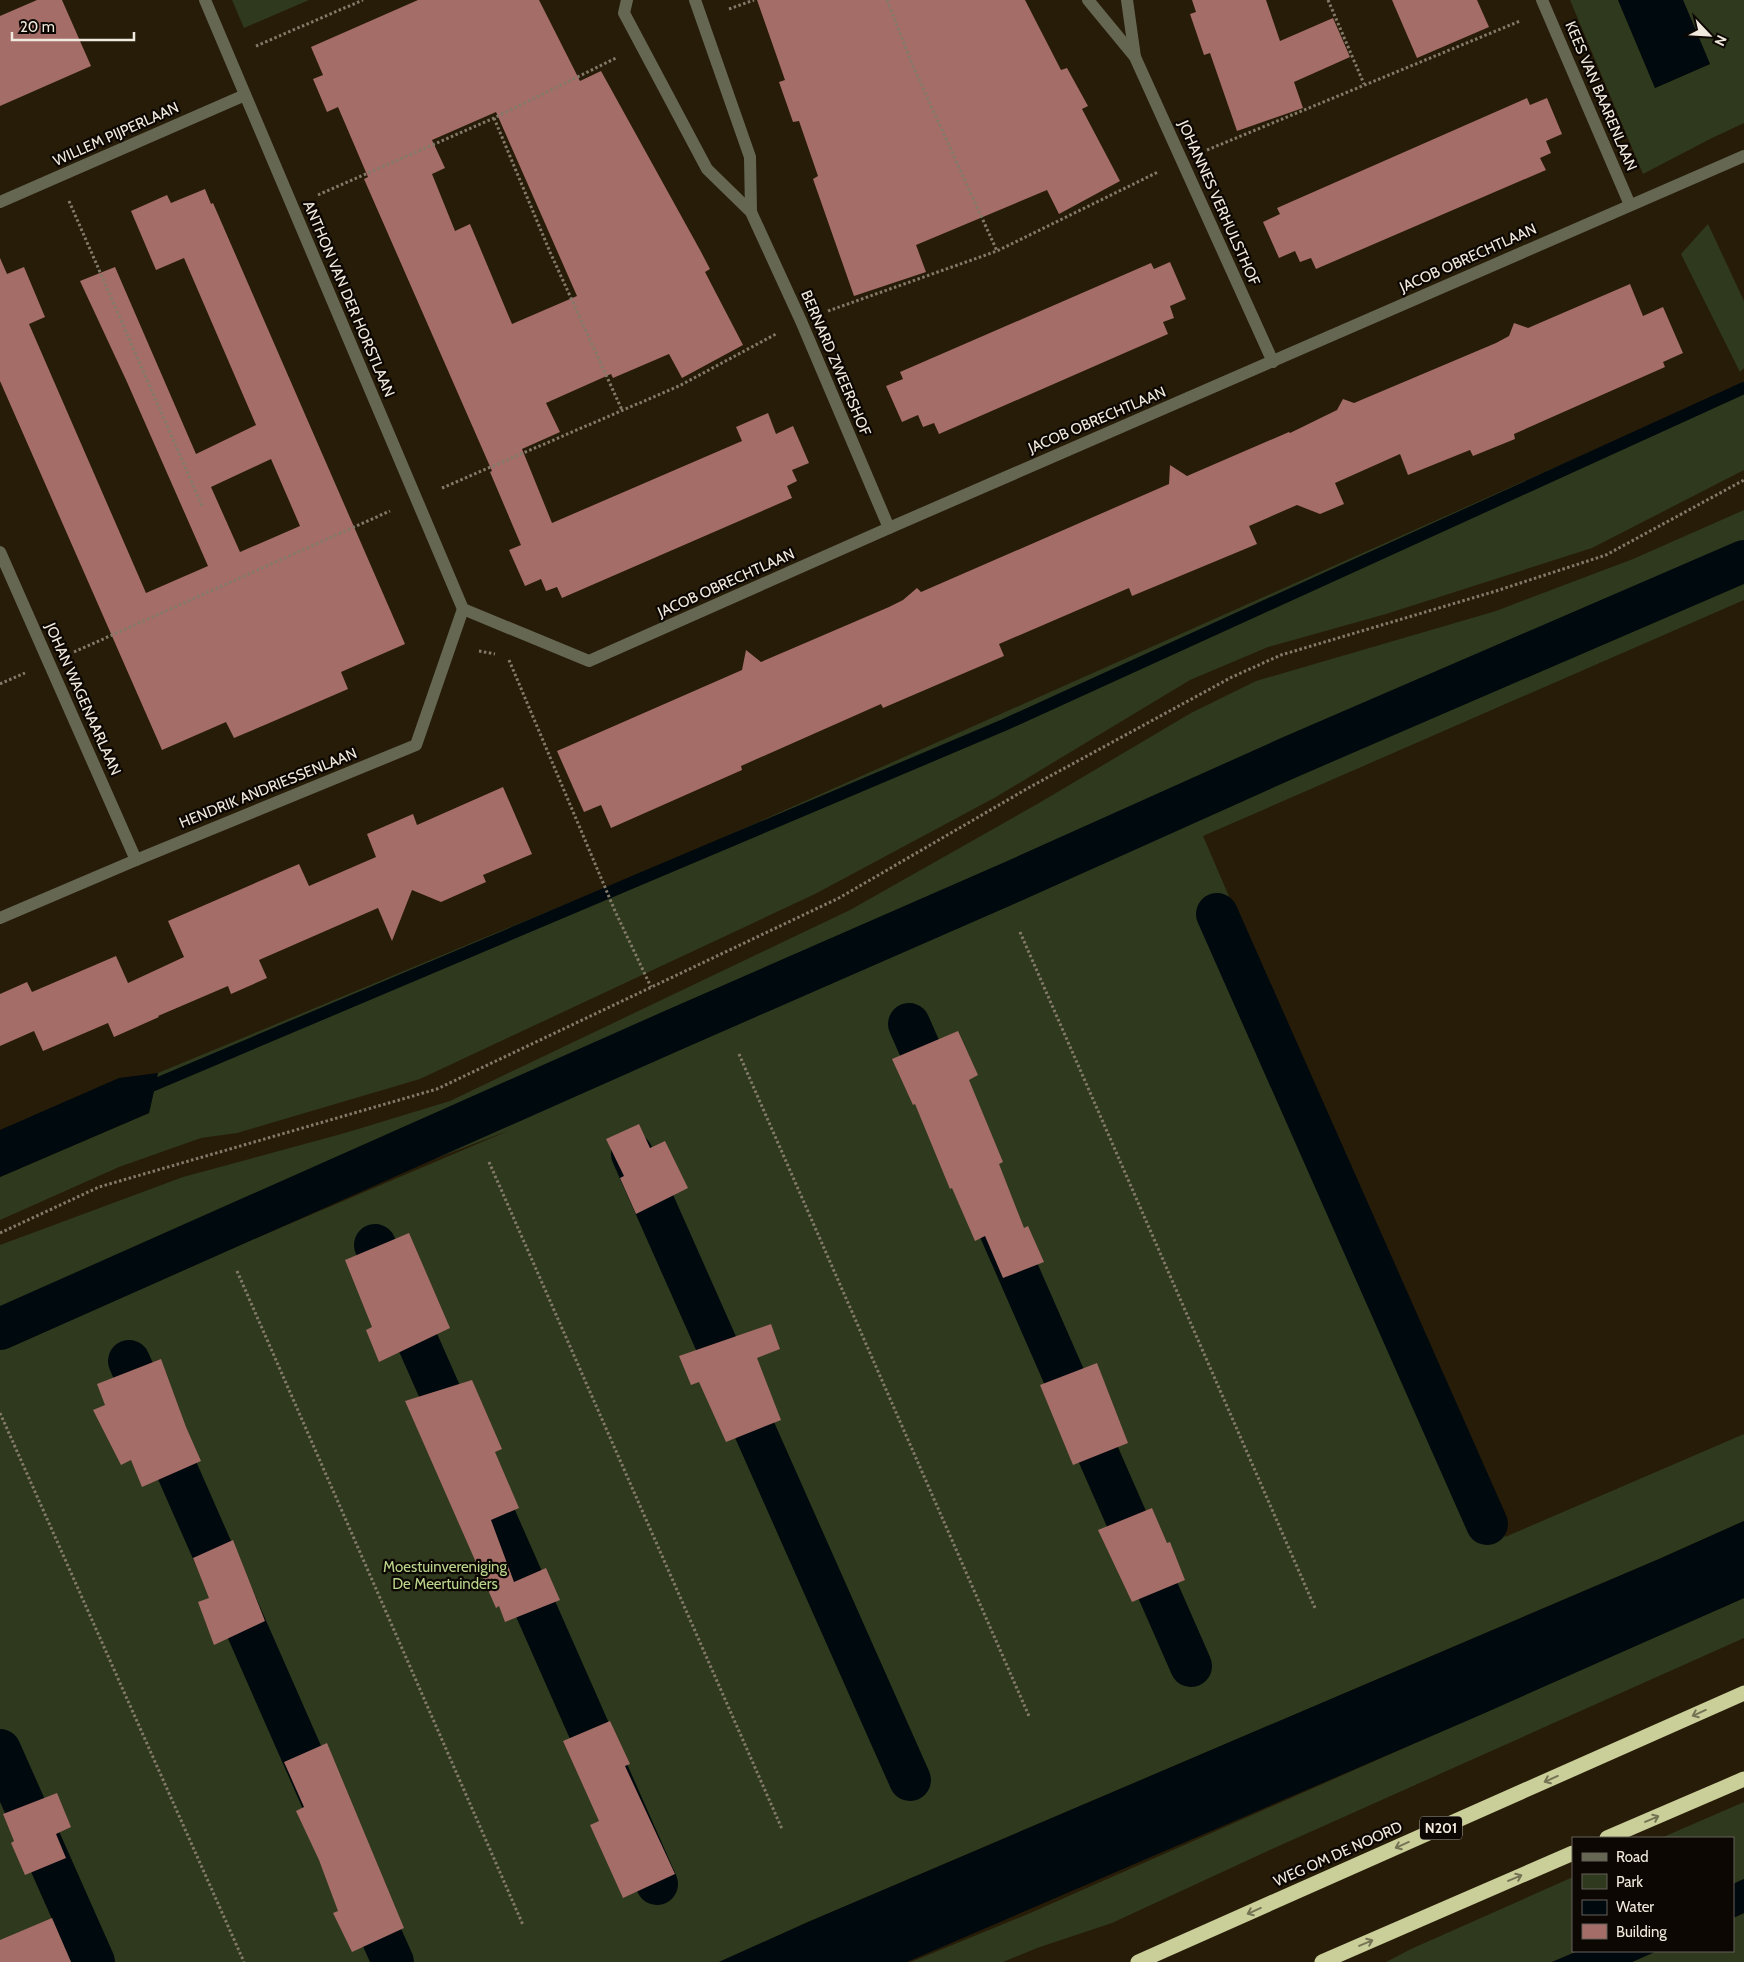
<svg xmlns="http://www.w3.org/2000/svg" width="1744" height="1962" font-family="Cabin,sans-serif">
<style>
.green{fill:#2f391d}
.water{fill:#00090e}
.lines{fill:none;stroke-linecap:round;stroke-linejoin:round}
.stream{stroke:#00090e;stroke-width:12}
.canal{stroke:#00090e;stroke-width:42}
.building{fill:#a46d67;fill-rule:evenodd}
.path{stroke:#837a6a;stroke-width:3;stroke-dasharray:2.5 2.5;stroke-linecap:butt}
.minor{stroke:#656752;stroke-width:12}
.highway{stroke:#cace99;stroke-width:15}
.oneway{stroke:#747455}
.labels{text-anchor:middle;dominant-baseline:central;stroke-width:4.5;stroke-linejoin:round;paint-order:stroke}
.shield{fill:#0c0702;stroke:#aca59b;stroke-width:1}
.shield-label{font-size:14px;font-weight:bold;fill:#f0e9dd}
.street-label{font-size:15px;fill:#f0e9dd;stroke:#0c0702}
.park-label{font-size:15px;fill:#bad48b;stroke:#0c0702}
</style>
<rect width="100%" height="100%" fill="#271c08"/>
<!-- green -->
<g class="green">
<polygon points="232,0 309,0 244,28"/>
<polygon points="1570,0 1618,0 1655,88 1710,64 1683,0 1744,0 1744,123 1710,139 1643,174"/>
<polygon points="1708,224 1744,301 1744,368 1740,372 1681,254"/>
<polygon points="1744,391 1744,470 1592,548 1386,614 1268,647 1190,680 996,797 815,894 420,1079 237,1133 201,1138 119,1167 0,1220 0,1177 149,1113 158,1073 684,855 1639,430"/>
<polygon points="1744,510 1744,600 1203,836 1505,1537 1744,1434 1744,1521 1659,1559 808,1922 719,1962 0,1962 0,1347 510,1130 0,1325 0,1245 183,1177 345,1133 450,1101 850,910 1039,803 1191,713 1256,681 1496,611 1633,559"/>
<polygon points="1744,1598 1744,1638 1272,1849 1112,1923 1037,1948 1003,1962 911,1962 1028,1914"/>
<polygon points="1744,1802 1744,1879 1733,1884 1733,1838 1661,1838"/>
<polygon points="1573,1877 1573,1951 1578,1951 1552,1962 1386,1962 1411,1949"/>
<polygon points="1744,1913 1744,1962 1632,1962 1657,1951 1733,1951 1733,1918"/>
</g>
<!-- water -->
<g class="water">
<polygon points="1618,0 1683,0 1710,64 1655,88"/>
<polygon points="158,1073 149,1113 0,1177 0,1130 119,1078"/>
<polygon points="1744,1521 1744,1598 1478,1716 907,1962 719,1962 808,1922 1659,1559"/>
<polygon points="1744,1879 1744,1913 1733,1918 1733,1884"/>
<polygon points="1578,1951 1657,1951 1632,1962 1552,1962"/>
</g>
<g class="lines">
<!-- stream -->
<polyline class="stream" points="142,1090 1004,725 1744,388"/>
<!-- canal -->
<g class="canal">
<polyline points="1217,914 1487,1524"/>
<polyline points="909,1024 943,1101"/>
<polyline points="632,1154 910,1780"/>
<polyline points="995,1219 1191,1666"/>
<polyline points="375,1245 657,1884"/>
<polyline points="0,1329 669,1032 1014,881 1288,758 1744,561"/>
<polyline points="129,1361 325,1807"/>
<polyline points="0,1750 94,1962"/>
<polyline points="359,1886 393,1962"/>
</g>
</g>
<!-- building -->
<g class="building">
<polygon points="37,0 62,0 91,66 0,106 0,16"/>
<path d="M418,0H539L580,81L601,71L700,250L710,269L705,272L743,345L682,378L669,354L613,378L611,374L546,403L560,432L522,449L552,523L742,441L736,427L768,413L776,434L793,426L809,463L792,470L797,481L787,486L792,498L562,598L557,587L546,591L541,579L525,586L509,550L521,545L490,472L492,471L364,179L368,177L338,107L327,112L313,79L323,75L311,47ZM496,112L577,296L512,324L470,224L455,231L432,174L445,168L432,140Z"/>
<polygon points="757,0 1025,0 1061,70 1067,68 1088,106 1082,109 1120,181 1059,214 1047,190 916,245 926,272 854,296 813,179 818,176 799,121 793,122 779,82 785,80"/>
<polygon points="1192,0 1266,0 1280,41 1333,18 1350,57 1294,82 1303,108 1237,131 1210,53 1204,55 1190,14 1196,12"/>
<polygon points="1392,0 1477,0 1489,27 1417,58"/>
<polygon points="1527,98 1530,105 1547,98 1562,134 1546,141 1551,153 1540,158 1546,170 1316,269 1311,258 1300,262 1295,251 1279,258 1263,222 1280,214 1277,208"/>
<path d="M205,189L211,204L213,203L405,644L341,672L348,689L267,724L234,738L226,722L162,750L0,381V258L7,274L24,267L45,317L29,324L146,593L208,566L127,382L80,281L115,267L196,454L256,425L184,258L156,270L131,211L167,195L171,203ZM271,459L300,526L240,552L211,487Z"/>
<polygon points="1170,262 1186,299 1170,306 1174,318 1163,322 1168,334 939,434 934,423 923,427 918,415 902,422 886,386 903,379 900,372 1151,263 1154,269"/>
<polygon points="1630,284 1643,316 1663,307 1683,353 1663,362 1665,367 1514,434 1515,439 1473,456 1470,450 1408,475 1400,454 1335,483 1344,504 1320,514 1297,505 1249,526 1257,544 1132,596 1129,588 999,644 1004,656 883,708 881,704 741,766 742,770 611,828 601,805 584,812 557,751 742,670 746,650 761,662 889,607 903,600 917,588 921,592 1169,484 1170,465 1187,476 1289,432 1290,433 1337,410 1343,399 1354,403 1496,343 1509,336 1514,323 1528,328"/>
<polygon points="503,787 532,854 483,875 486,882 441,902 412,890 392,941 378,908 259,960 267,978 231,994 228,986 158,1016 159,1017 114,1037 108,1023 43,1051 34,1031 0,1046 0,994 27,982 32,992 116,956 128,983 184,957 168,921 299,864 309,886 376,857 367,834 413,814 417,825"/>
<polygon points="958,1031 978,1075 969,1080 1003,1162 999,1164 1024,1228 1028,1226 1044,1262 1003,1278 985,1236 975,1241 952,1188 950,1189 915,1104 913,1105 892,1059"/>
<polygon points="639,1124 650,1148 665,1141 688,1188 636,1214 620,1178 624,1176 606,1139"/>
<polygon points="409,1233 450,1328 379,1362 366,1330 372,1327 345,1260"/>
<polygon points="771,1324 780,1349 757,1358 781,1420 726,1442 699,1382 691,1385 679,1356"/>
<polygon points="161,1359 186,1427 201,1461 142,1487 131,1460 121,1465 93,1410 105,1405 97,1384"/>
<polygon points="1097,1363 1128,1443 1073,1465 1040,1385"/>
<polygon points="472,1380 502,1449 495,1452 519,1508 491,1520 514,1582 546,1568 560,1600 505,1622 499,1606 496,1608 405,1401"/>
<polygon points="1152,1508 1167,1543 1170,1542 1185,1580 1132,1602 1098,1530"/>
<polygon points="233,1540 265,1621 214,1645 198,1602 209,1598 193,1558"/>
<polygon points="610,1721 630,1764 625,1766 675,1874 623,1898 590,1825 599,1821 563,1741"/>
<polygon points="327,1743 404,1928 352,1952 333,1913 338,1911 319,1860 296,1811 304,1807 284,1762"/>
<polygon points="57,1793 71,1827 56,1834 66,1858 25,1875 11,1843 14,1841 3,1814"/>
<polygon points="52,1918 71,1962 0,1962 0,1940"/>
</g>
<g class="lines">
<!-- path -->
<g class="path">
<polyline points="887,0 913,66 997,251"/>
<polyline points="1328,0 1364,84"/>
<polyline points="729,9 754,0"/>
<polyline points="256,46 363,0"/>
<polyline points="494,118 550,252 622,410"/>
<polyline points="1207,150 1520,21"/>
<polyline points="318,195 494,118 616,58"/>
<polyline points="69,201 203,508"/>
<polyline points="828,311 997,251 1158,172"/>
<polyline points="442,488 679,386 776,334"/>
<polyline points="479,651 495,654"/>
<polyline points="74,652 390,511"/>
<polyline points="509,660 615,911 651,987"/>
<polyline points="0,684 25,673"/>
<polyline points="1020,932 1315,1608"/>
<polyline points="739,1054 1029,1716"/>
<polyline points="489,1162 782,1829"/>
<polyline points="0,1233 99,1187 437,1089 839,898 1030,787 1232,677 1281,655 1496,591 1606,555 1744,480"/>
<polyline points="237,1271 523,1925"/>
<polyline points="0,1413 244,1962"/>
</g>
<!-- minor -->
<g class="minor">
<polyline points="205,0 463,609"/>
<polyline points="627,0 624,13 707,169 751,212 801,321 889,528"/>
<polyline points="695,0 750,157 751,212"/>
<polyline points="1088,0 1135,57 1273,362"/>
<polyline points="1127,0 1135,57"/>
<polyline points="1542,0 1630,205"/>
<polyline points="0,202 245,95"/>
<polyline points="0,552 136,860"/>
<polyline points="463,609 589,661 889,528 1744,156"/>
<polyline points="0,918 136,860 416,745 463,609"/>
</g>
<!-- highway -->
<g class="highway">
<polyline points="1607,1838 1744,1779"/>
<polyline points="1138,1962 1744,1693"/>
<polyline points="1322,1962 1573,1853"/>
</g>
</g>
<!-- one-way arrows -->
<defs><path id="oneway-shaft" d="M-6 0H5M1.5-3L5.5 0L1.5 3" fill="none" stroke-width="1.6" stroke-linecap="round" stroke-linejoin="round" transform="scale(1.25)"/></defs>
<g class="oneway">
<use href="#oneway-shaft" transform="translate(1699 1713) rotate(156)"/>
<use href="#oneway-shaft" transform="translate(1551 1779) rotate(156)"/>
<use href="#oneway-shaft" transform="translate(1652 1819) rotate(-23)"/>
<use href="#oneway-shaft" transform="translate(1402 1845) rotate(156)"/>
<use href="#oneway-shaft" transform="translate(1515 1878) rotate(-23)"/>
<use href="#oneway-shaft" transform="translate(1254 1911) rotate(156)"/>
<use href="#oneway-shaft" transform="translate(1366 1943) rotate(-23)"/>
</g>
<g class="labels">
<!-- shield labels -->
<rect class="shield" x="1420" y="1816.5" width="42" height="23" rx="4"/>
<g class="shield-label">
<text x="1441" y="1828">N201</text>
</g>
<!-- street labels -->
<g class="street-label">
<text transform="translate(1601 96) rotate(67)">KEES VAN BAARENLAAN</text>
<text transform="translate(116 134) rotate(-24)">WILLEM PIJPERLAAN</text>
<text transform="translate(1219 203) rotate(66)">JOHANNES VERHULSTHOF</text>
<text transform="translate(1468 258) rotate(-24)">JACOB OBRECHTLAAN</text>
<text transform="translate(349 299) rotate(67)">ANTHON VAN DER HORSTLAAN</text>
<text transform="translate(836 363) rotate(67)">BERNARD ZWEERSHOF</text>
<text transform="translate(1097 420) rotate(-23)">JACOB OBRECHTLAAN</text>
<text transform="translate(726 583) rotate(-24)">JACOB OBRECHTLAAN</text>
<text transform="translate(83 699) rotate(66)">JOHAN WAGENAARLAAN</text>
<text transform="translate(268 788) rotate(-22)">HENDRIK ANDRIESSENLAAN</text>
<text transform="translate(1338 1854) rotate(-24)">WEG OM DE NOORD</text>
</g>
<!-- park labels -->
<g class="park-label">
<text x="445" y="1567">Moestuinvereniging<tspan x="445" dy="17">De Meertuinders</tspan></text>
</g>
</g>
<!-- legend -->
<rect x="1572" y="1837" width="162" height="115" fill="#0c0702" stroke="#67615a"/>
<rect x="1582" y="1853" width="25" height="8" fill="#656752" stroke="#67615a"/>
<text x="1616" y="1862" font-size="15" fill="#f0e9dd">Road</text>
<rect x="1582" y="1874" width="25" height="15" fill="#2f391d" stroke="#67615a"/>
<text x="1616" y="1887" font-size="15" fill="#f0e9dd">Park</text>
<rect x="1582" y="1900" width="25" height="15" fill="#00090e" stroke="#67615a"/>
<text x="1616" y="1912" font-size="15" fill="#f0e9dd">Water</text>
<rect x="1582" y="1924" width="25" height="15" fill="#a46d67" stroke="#67615a"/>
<text x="1616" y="1937" font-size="15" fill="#f0e9dd">Building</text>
<!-- north arrow -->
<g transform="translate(1709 35) rotate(115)" stroke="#0c0702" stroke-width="4" paint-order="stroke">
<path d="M0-4L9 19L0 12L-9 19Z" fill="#f0e9dd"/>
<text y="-8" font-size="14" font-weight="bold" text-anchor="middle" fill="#f0e9dd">N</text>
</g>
<!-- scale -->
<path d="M12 32v8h122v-8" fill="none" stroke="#f0e9dd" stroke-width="2.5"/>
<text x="20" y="32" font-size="15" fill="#f0e9dd" stroke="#0c0702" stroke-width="4" paint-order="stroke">20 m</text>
</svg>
